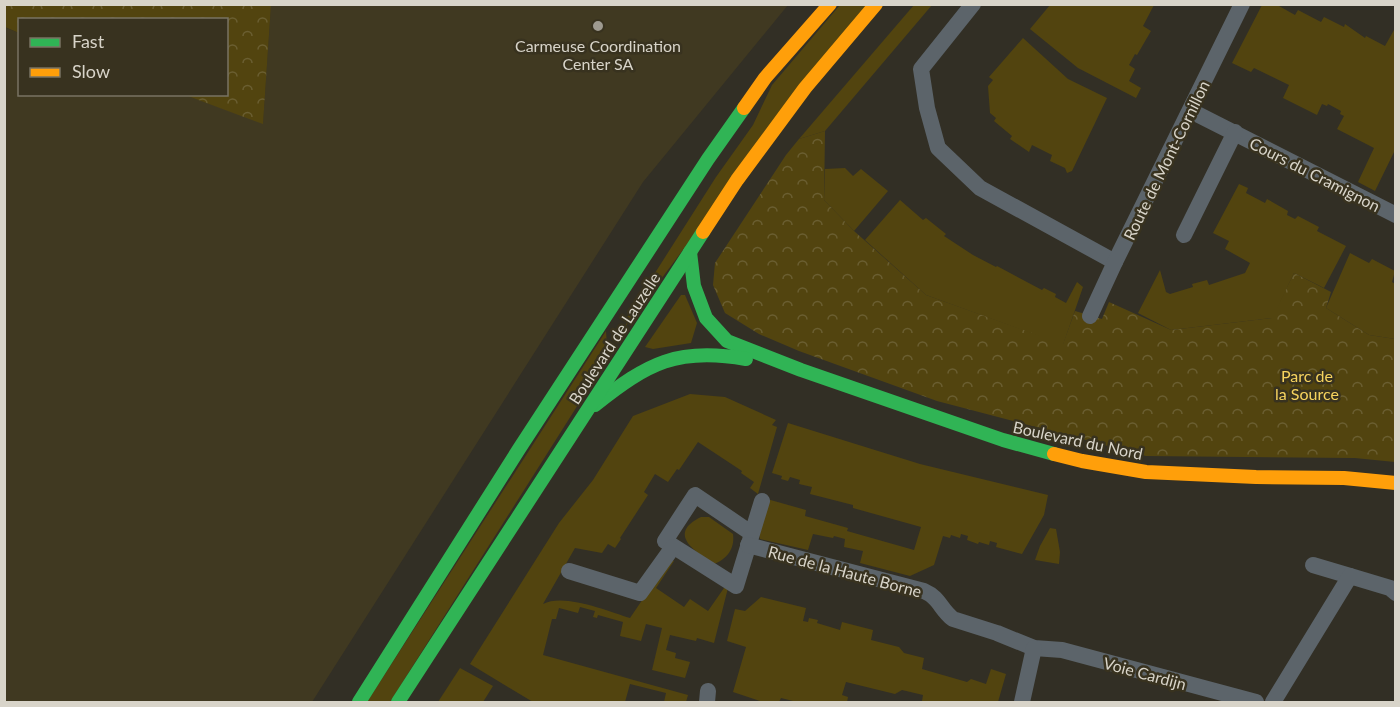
<svg xmlns="http://www.w3.org/2000/svg" width="1400" height="707" font-family="Lato,sans-serif">
<style>
.built{fill:#403921}
.green{fill:#52440f}
.park{fill:url(#park-crowns)}
.lines{fill:none;stroke-linecap:round;stroke-linejoin:round}
.street{stroke:#5c646a;stroke-width:16}
.fast{stroke:#30b455;stroke-width:14}
.slow{stroke:#ff9f0a;stroke-width:14}
.poi-dot{fill:#9e9a90;stroke:#38321f;stroke-width:2}
.labels{text-anchor:middle;dominant-baseline:central;stroke-width:5;stroke-linejoin:round;paint-order:stroke}
.poi-label{font-size:16px;fill:#d8d4c9;stroke:#38321f}
.street-label{font-size:16px;fill:#d8d4c9;stroke:#38321f}
.park-label{font-size:16px;fill:#f6d35e;stroke:#38321f}
</style>
<defs>
<pattern id="park-crowns" width="20" height="18" patternUnits="userSpaceOnUse" patternTransform="scale(1.5)"><rect width="20" height="18" fill="#52440f"/><path d="M2 6a3 3 0 1 1 6 0M12 15a3 3 0 1 1 6 0" fill="none" stroke="#6a5e31"/></pattern>
</defs>
<rect width="100%" height="100%" fill="#322f25"/>
<!-- built -->
<polygon class="built" points="271,5 788,5 643,182 312,702 5,702 4,27 19,33 20,94 185,95 263,123"/>
<!-- green -->
<g class="green">
<polygon points="840,5 866,5 626,326 627,317 716,177 753,125 772,85"/>
<polygon points="914,5 932,5 825,131 799,139"/>
<polygon points="1050,5 1154,5 1143,26 1151,31 1137,55 1135,54 1129,65 1135,69 1129,81 1141,88 1136,98 1078,68 1030,29"/>
<polygon points="1262,5 1280,5 1279,6 1295,15 1298,10 1321,22 1324,17 1344,27 1345,24 1365,38 1366,36 1385,46 1394,30 1395,31 1395,150 1375,191 1358,182 1374,148 1337,129 1344,116 1340,114 1341,111 1328,104 1327,106 1322,104 1317,115 1283,98 1289,85 1254,68 1251,72 1232,63"/>
<polygon points="1023,38 1068,79 1107,98 1072,171 1067,173 1065,168 1050,161 1052,155 1032,145 1029,152 1010,139 1012,136 994,121 996,118 990,113 988,86 993,80 989,77"/>
<polygon points="845,168 853,176 861,169 888,191 854,231 824,200 825,169"/>
<polygon points="1239,184 1248,188 1246,193 1265,203 1267,199 1288,211 1287,215 1295,219 1298,216 1319,227 1317,231 1346,246 1324,288 1294,273 1273,318 1171,330 1138,313 1160,270 1166,292 1170,294 1193,287 1192,284 1207,280 1209,285 1245,273 1250,263 1225,249 1229,241 1213,233"/>
<polygon points="900,200 923,220 926,218 946,234 944,236 973,255 996,267 997,266 1042,290 1044,288 1056,294 1055,297 1066,303 1077,282 1083,287 1063,345 926,295 865,240"/>
<polygon points="1350,253 1369,263 1372,259 1395,271 1392,282 1395,284 1395,339 1369,335 1326,308"/>
<polygon points="681,295 685,295 697,323 691,343 653,349 645,347"/>
<polygon points="606,331 607,346 612,351 390,702 367,702"/>
<path d="M690,394L725,397L776,420L772,425L777,427L758,494L750,488L754,482L741,473L742,471L698,442L679,470L677,469L668,482L655,474L644,492L648,495L620,538L621,539L615,548L608,544L602,553L575,548L543,604C564,593 607,611 630,618L670,559L674,561L656,588L684,607L690,599L708,611L724,588H728L714,643L697,638L696,641L670,635L666,650L676,653L675,658L690,662L685,678L652,670L662,628L646,624L641,641L620,636L623,622L598,615L597,618L593,617L595,611L580,607L578,613L559,608L556,619H552L543,655L688,695L686,702H664L666,693L630,684L625,702H533L470,664L559,523L593,480L633,416Z"/>
<polygon points="788,423 920,464 1048,495 1044,515 1022,554 996,547 997,543 990,541 989,545 979,542 978,544 967,540 968,536 961,534 960,538 951,535 950,538 943,536 934,565 910,576 860,563 863,551 844,547 845,539 834,536 833,538 813,534 808,550 760,539 759,534 767,499 806,510 805,516 848,528 847,531 914,550 921,527 853,508 853,505 810,494 812,487 799,484 800,480 790,477 788,481 781,479 782,476 772,473"/>
<path d="M701,517H709L733,534C735,549 727,559 714,564C696,552 666,534 701,517Z"/>
<polygon points="1050,528 1056,529 1060,552 1059,564 1035,560 1040,546"/>
<polygon points="761,597 806,608 803,621 808,622 809,618 818,620 817,623 840,630 842,622 873,630 871,640 899,647 904,653 924,658 922,669 967,682 971,679 986,684 991,669 1006,674 998,702 928,702 922,701 923,695 902,690 895,694 846,682 842,695 848,697 847,702 797,702 781,698 779,702 763,702 733,692 746,647 727,641 735,609 745,611"/>
<polygon points="460,668 493,686 483,702 438,702"/>
</g>
<!-- park -->
<g class="park">
<polygon points="4,5 271,5 263,124 185,95 226,94 226,20 20,20 19,33 5,27"/>
<polygon points="825,131 824,200 854,231 926,295 1063,344 1075,311 1102,319 1109,302 1171,330 1272,318 1294,273 1331,292 1326,308 1369,335 1395,339 1395,462 1355,458 1146,456 937,401 799,351 759,334 725,313 713,285 715,263 786,155 799,139"/>
</g>
<g class="lines">
<!-- street -->
<g class="street">
<polyline points="973,4 921,69 927,108 938,148 980,188 1115,262"/>
<polyline points="1191,111 1396,215"/>
<polyline points="1184,235 1235,132"/>
<polyline points="1090,316 1115,262 1242,4"/>
<polyline points="751,533 695,495 665,541 736,586 762,501"/>
<path d="M748,545L924,591C940,598 940,609 953,619L997,633L1034,648L1062,650L1256,702"/>
<polyline points="1313,565 1350,576"/>
<polyline points="569,571 640,593 673,547"/>
<polyline points="707,702 708,691"/>
<polyline points="1022,702 1034,648"/>
<polyline points="1273,702 1350,576 1390,588 1396,593"/>
</g>
<!-- fast -->
<g class="fast">
<polyline points="690,252 694,286 706,318 727,341 801,370 1003,440 1054,454"/>
<path d="M595,405C648,363 677,347 746,359"/>
<polyline points="359,702 519,449 708,159 744,108"/>
<polyline points="398,702 703,232"/>
</g>
<!-- slow -->
<g class="slow">
<polyline points="744,108 765,78 830,4"/>
<polyline points="703,232 737,180 805,88 876,4"/>
<polyline points="1054,454 1082,461 1146,472 1256,477 1344,478 1396,483"/>
</g>
</g>
<!-- markers -->
<circle class="poi-dot" cx="598" cy="26" r="6"/>
<g class="labels">
<!-- poi labels -->
<g class="poi-label">
<text x="598" y="45">Carmeuse Coordination<tspan x="598" dy="18">Center SA</tspan></text>
</g>
<!-- street labels -->
<g class="street-label">
<text transform="translate(1166 160) rotate(-64)">Route de Mont-Cornillon</text>
<text transform="translate(1315 174) rotate(27)">Cours du Cramignon</text>
<text transform="translate(614 338) rotate(-57)">Boulevard de Lauzelle</text>
<text transform="translate(1078 440) rotate(12)">Boulevard du Nord</text>
<text transform="translate(845 571) rotate(15)">Rue de la Haute Borne</text>
<text transform="translate(1145 673) rotate(15)">Voie Cardijn</text>
</g>
<!-- park labels -->
<g class="park-label">
<text x="1307" y="375">Parc de<tspan x="1307" dy="18">la Source</tspan></text>
</g>
</g>
<!-- border -->
<rect width="1400" height="707" fill="none" stroke="#d8d4c9" stroke-width="12"/>
<!-- legend -->
<rect x="18" y="18" width="210" height="78" fill="#38321f" stroke="#787363" stroke-width="1.5"/>
<rect x="30" y="38" width="30" height="9" fill="#30b455" stroke="#787363" stroke-width="1.5"/>
<text x="72" y="48" font-size="18" fill="#d8d4c9">Fast</text>
<rect x="30" y="68" width="30" height="9" fill="#ff9f0a" stroke="#787363" stroke-width="1.5"/>
<text x="72" y="78" font-size="18" fill="#d8d4c9">Slow</text>
</svg>
